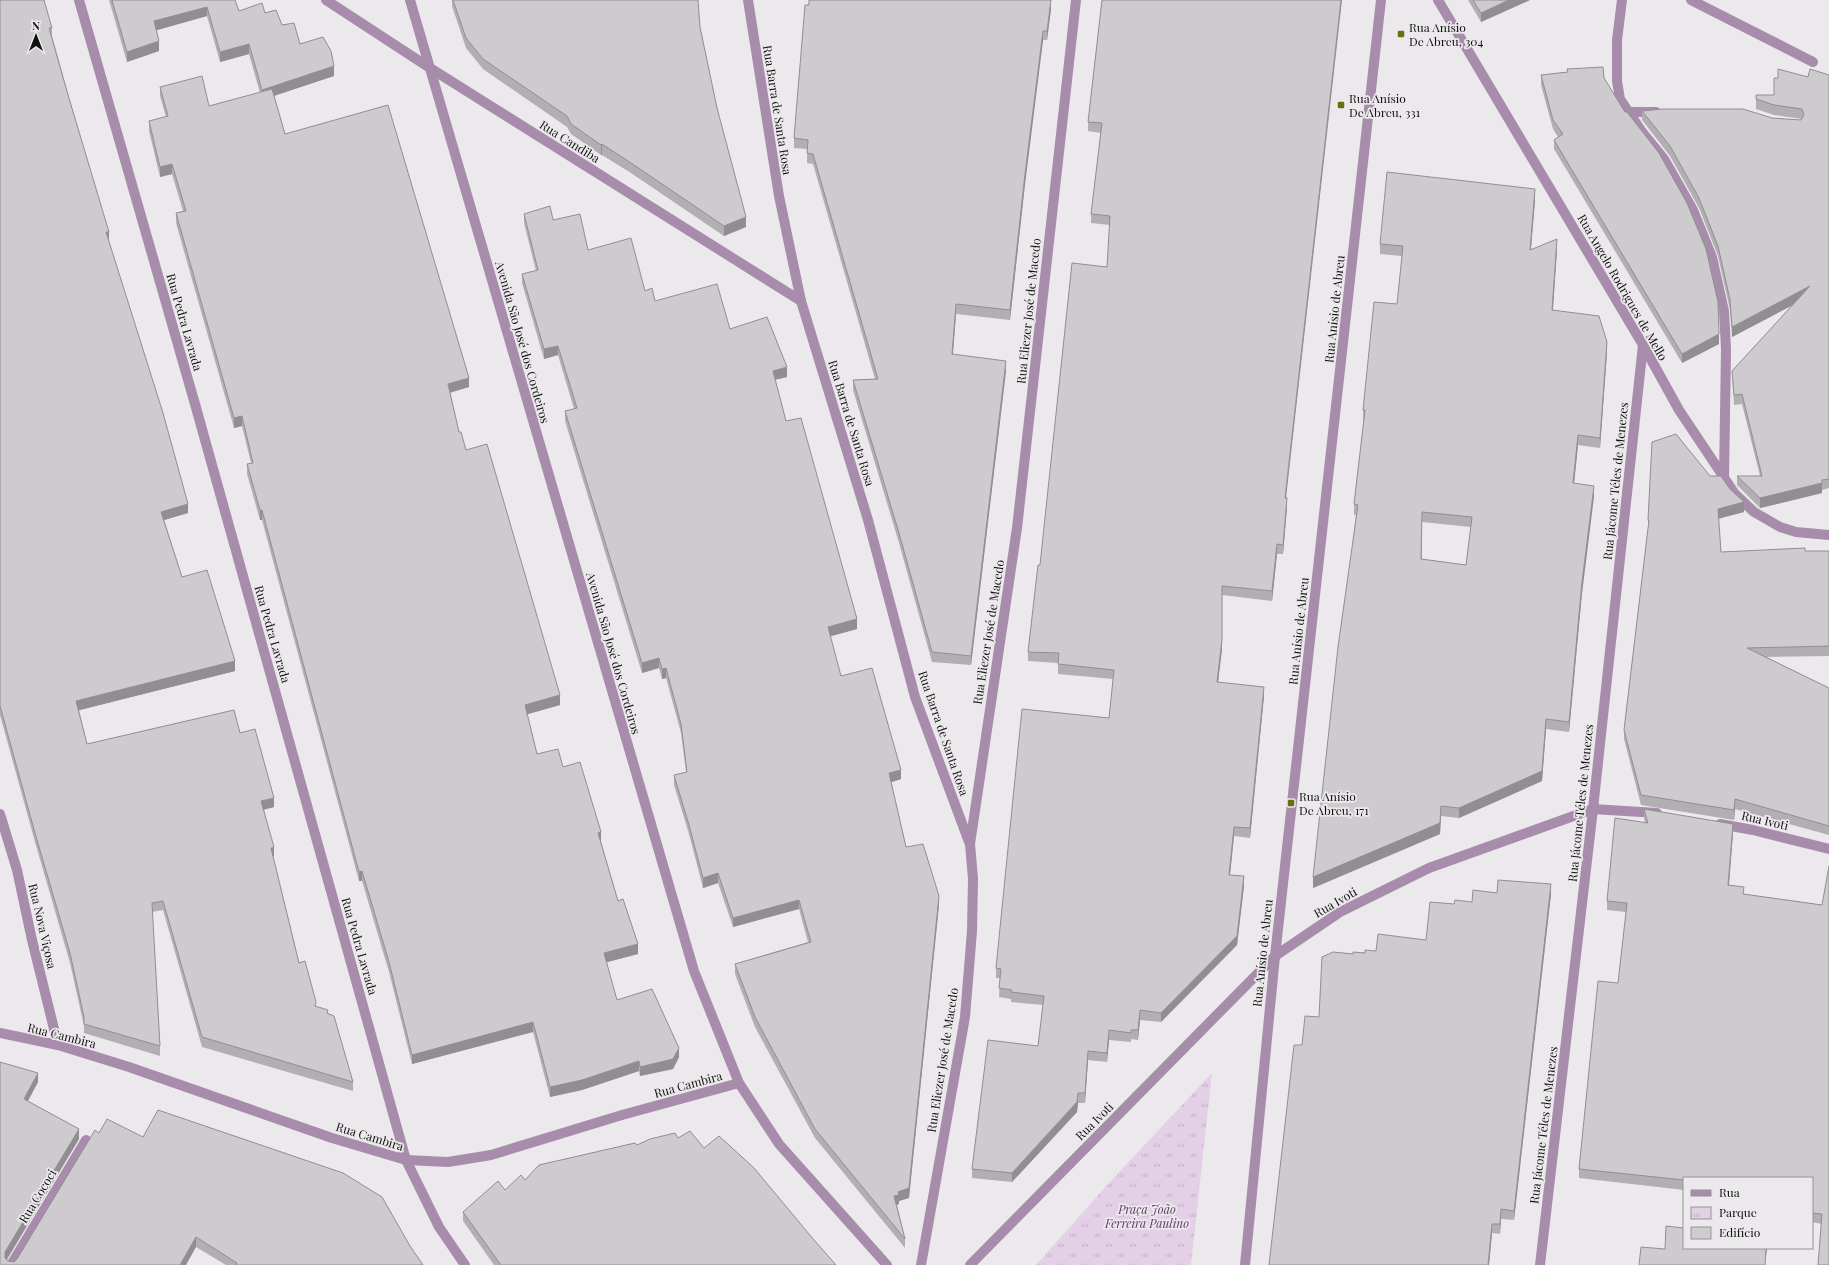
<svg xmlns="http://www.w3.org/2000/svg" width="1829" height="1265" font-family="'Playfair Display',serif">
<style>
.park{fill:url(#park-tufts)}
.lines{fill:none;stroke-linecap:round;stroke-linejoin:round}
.minor{stroke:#a78cab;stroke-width:10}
.wall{fill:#b1afb2;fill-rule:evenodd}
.shaded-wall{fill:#908e91}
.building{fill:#cecbcf;stroke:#908e91;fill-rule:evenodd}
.poi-dot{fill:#6a6d10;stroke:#ece9ec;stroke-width:1.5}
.labels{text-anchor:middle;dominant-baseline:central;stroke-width:3.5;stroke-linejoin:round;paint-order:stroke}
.poi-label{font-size:12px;fill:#121112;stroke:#ece9ec;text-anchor:start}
.street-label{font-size:12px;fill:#121112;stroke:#ece9ec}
.park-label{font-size:12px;font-style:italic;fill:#613a67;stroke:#ece9ec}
</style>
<defs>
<pattern id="park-tufts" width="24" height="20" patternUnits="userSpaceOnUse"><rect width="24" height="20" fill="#e3d0e6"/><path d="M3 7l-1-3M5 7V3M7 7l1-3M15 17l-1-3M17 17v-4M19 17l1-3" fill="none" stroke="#c2b2c4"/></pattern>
</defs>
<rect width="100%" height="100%" fill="#ece9ec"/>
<!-- park -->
<polygon class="park" points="1212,1073 1191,1265 1036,1265 1109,1183"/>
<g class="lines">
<!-- minor -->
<g class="minor">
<polyline points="79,0 195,404 406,1160 439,1227 465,1265"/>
<polyline points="326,0 430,68 801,301"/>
<polyline points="410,0 694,971 739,1083 779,1144 887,1265"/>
<polyline points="748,0 779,196 801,301 868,520 915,697 969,842"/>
<polyline points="1438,0 1643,345 1679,410 1735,494 1754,512 1780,527 1796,532 1829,535"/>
<polyline points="1622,0 1617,40 1617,81 1620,99 1642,132 1664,159 1693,210 1712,257 1724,311 1726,349 1724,478"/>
<polyline points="1691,0 1813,62"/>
<polyline points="1629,112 1656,112"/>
<polyline points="0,814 17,870 32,940 58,1045"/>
<polyline points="1720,824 1753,830 1829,849"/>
<polyline points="0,1033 58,1045 129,1067 332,1138 406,1160 448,1162 491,1155 622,1115 739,1083"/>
<polyline points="11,1265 86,1140"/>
<polyline points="921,1265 965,1017 972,931 973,879 970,844 1017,528 1076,0"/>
<polyline points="970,1265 1275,956 1340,912 1429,868 1593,809 1657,813"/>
<polyline points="1245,1265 1275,956 1381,0"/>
<polyline points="1540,1265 1593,809 1643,345"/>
</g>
</g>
<!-- wall -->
<g class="wall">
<polygon points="0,0 52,28 52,36 109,241 188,513 164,520 182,577 235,671 79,710 87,744 240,733 274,807 264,810 274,856 273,856 299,963 316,1006 328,1014 353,1082 353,1091 202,1047 163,910 152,912 160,1046 160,1056 84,1033 84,1026 70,963 35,842 0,715"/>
<polygon points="109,0 235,0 239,11 265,13 282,25 300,44 334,76 274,95 285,134 469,387 450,393 459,432 560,705 527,714 537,754 563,767 601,841 601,842 618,901 638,954 606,962 617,1000 679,1057 673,1069 640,1076 639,1071 582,1090 550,1097 533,1032 412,1064 389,972 362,881 359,881 262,520 260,520 247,474 247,464 251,463 242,426 234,428 176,223 176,213 183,211 172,174 160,177 149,131 149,121 166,117 160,96 160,87 209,106 260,93 249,54 220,62 207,16 156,30 159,51 127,62"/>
<polygon points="452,0 698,0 700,27 717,108 746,227 724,236 631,173 602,155 601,155 571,134 567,127 483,69 466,48 452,6"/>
<polygon points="1102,0 1287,498 1287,507 1283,554 1277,554 1272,601 1222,595 1222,649 1218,682 1264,696 1250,838 1234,836 1230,875 1244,886 1237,945 1161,1022 1140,1020 1138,1040 1131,1039 1131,1042 1109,1040 1107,1062 1088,1060 1085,1103 1078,1103 1077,1112 1012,1182 972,1178 972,1169 1038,1046 1043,1005 1011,1002 1011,999 999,997 1000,978 996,978 996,968 1109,718 1113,679 1058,674 1058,663 1028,661 1028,652 1040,565 1107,267 1110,225 1091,223 1091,214 1101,133 1088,131 1088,122"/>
<polygon points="1468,0 1530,0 1481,22"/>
<polygon points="809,5 1051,9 1047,40 1043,40 1025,184 1010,320 956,314 953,354 1006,371 971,665 932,662 899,543 853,390 853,380 875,379 813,164 807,163 807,149 794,148 794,138"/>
<polygon points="1567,69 1604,78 1719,344 1682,363 1554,149 1554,140 1558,137 1553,129 1541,85 1541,75 1567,72"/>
<polygon points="1829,75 1829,488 1822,490 1822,493 1760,508 1737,485 1737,476 1760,476 1742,404 1734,405 1732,371 1793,305 1732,337 1730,310 1718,256 1699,208 1670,156 1642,120 1642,111 1772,118 1801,120 1802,119 1774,115 1756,109 1756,95 1774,95 1778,78"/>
<path d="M1535,200L1531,249H1557L1553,310L1607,352L1600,448L1578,445L1574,483L1594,496L1582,593L1569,732L1546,729L1542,781L1459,818L1441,816L1440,834L1313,888L1356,515H1354V504L1364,420H1363V410L1397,304L1402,256L1380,254V244ZM1422,522L1471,527L1466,565L1422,559Z"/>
<polygon points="524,214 553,220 588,250 645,291 655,301 730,329 787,377 775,380 786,421 857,629 830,636 841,676 901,779 891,782 906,847 939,905 909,1198 899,1201 899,1204 897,1205 905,1239 905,1248 815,1138 755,1027 735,974 735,964 808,942 799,909 733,927 718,883 703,888 689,834 674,785 674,775 686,772 681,733 666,678 662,679 659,668 642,673 565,421 565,411 574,409 558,355 544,359 522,283 522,274 536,271 524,223"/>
<polygon points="1710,476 1744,512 1718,518 1721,552 1829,551 1829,656 1766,657 1829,688 1829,835 1735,809 1734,820 1641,805 1624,739 1624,730 1648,529 1648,520"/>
<polygon points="1644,809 1733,833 1729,885 1744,894 1822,905 1829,1265 1822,1224 1812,1222 1812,1178 1684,1178 1684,1190 1579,1178 1579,1169 1618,983 1626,912 1607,910 1607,901 1645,823 1644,818"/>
<polygon points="1497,893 1551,894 1514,1220 1501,1219 1500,1234 1492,1233 1489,1265 1269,1265 1302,1045 1319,1017 1353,954 1376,951 1426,940 1454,904 1472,902"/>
<polygon points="0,1062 38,1082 28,1101 79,1139 7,1260 8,1261 14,1262 17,1259 99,1133 143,1137 410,1246 423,1265 226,1265 196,1247 0,1265"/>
<polygon points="678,1138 704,1148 814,1240 836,1265 494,1265 463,1221 463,1212 505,1190 525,1180 637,1145"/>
</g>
<!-- shaded-wall -->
<g class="shaded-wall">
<polygon points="1051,0 1051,9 1047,40 1047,31"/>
<polygon points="1341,0 1342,0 1285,507 1285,498"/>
<polygon points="1509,0 1530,0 1481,22 1481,13"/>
<polygon points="207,7 207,16 154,31 154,21"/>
<polygon points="1043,31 1043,40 1025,184 1010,320 1010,310 1025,174"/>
<polygon points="159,41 159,51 127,62 127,52"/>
<polygon points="249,44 249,54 220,62 220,52"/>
<polygon points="334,66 334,76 262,100 262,90"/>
<polygon points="602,144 602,155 601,155 601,145"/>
<polygon points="172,164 172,174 160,177 160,167"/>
<polygon points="1535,189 1535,200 1530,260 1530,250"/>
<polygon points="746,217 746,227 724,236 724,226"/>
<polygon points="106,232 109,232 109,241"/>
<polygon points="1557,239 1557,249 1552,321 1552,310"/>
<polygon points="1810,286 1810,296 1732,337 1732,327"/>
<polygon points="956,304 956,314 952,364 952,354"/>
<polygon points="1719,334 1719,344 1682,363 1682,354"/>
<polygon points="1607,342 1607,352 1600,448 1600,438"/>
<polygon points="558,346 558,355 544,359 544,349"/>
<polygon points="1006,361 1006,371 971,665 971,656"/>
<polygon points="787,367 787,377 773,380 773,371"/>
<polygon points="469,378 469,387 448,393 448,384"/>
<polygon points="242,416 242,426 234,428 234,418"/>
<polygon points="1578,435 1578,445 1573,494 1573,483"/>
<polygon points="1822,483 1822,493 1760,508 1760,498"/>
<polygon points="1594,486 1594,496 1582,593 1569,732 1569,722 1582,582"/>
<polygon points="1287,498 1287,507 1283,554 1283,545"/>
<polygon points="1744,502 1744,512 1718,519 1718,509"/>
<polygon points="188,504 188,513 161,521 161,512"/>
<rect x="260" y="510" width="2" height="10"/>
<polygon points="1277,544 1277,554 1272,601 1272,591"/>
<polygon points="857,619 857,629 828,637 828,627"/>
<polygon points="1222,640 1222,649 1217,691 1217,682"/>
<polygon points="659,658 659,668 642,673 642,663"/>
<polygon points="235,661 235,671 76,711 76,701"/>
<polygon points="666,668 666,678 662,679 662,669"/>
<polygon points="1264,687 1264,696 1250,838 1250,828"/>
<polygon points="560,695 560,705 525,715 525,705"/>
<polygon points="1546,719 1546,729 1542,781 1459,818 1459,808"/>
<polygon points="901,770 901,779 889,783 889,773"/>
<polygon points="274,798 274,807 261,810 261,801"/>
<polygon points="1735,799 1735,809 1734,820 1734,810"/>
<polygon points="1441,806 1441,816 1440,834 1313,888 1313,877"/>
<polygon points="1733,824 1733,833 1728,895 1728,885"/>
<polygon points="1234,827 1234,836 1229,884 1229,875"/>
<polygon points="601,832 601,841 598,842 598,833"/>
<polygon points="274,847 274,856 271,857 271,848"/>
<polygon points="362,871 362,881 359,881 359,872"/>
<polygon points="718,873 718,883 703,888 703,878"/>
<polygon points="1244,876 1244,886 1237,945 1161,1022 1161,1013"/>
<polygon points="1551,884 1551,894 1514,1220 1514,1211"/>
<polygon points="939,896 939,905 909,1198 899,1201 899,1204 894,1206 894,1196 898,1192"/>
<polygon points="799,900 799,909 733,927 733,918"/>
<polygon points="638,944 638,954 604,963 604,953"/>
<polygon points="1140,1010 1140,1020 1138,1040 1138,1030"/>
<polygon points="533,1022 533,1032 412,1064 412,1055"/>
<polygon points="1109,1030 1109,1040 1107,1062 1107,1053"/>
<polygon points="679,1048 679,1057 673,1069 640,1076 640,1067"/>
<polygon points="1088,1051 1088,1060 1085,1103 1085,1093"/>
<polygon points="639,1061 639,1071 582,1090 550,1097 550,1087"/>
<polygon points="38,1073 38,1082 24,1108 24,1099"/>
<polygon points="1078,1093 1078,1103 1077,1112 1012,1182 1012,1173"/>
<polygon points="79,1129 79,1139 5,1262 5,1252"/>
<polygon points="1501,1209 1501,1219 1500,1234 1500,1224"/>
<polygon points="1492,1224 1492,1233 1489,1265 1488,1265"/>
<polygon points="196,1237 196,1247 186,1265 180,1265"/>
<polygon points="1766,1248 1767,1248 1765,1265"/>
</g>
<!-- building -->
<g class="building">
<polygon points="0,0 44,0 52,28 49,28 68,95 109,232 106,232 163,413 188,504 161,512 182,577 207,570 235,661 76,701 87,744 234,710 240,733 255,729 274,798 261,801 274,847 271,848 299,963 305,961 316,1002 315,1006 328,1010 327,1013 334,1016 353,1082 202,1037 163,901 152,903 160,1046 84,1024 84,1017 70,953 35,833 0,706"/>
<polygon points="112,0 235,0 239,11 262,3 265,13 276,10 282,25 294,23 300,44 323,37 331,51 334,66 262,90 249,44 220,52 207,7 154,21 159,41 127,52"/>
<polygon points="453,0 698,0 700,27 717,108 746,217 724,226 631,163 602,144 601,145 571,124 567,116 483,59 466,38"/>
<polygon points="809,0 1051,0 1047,31 1043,31 1025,174 1010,310 956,304 952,354 1006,361 971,656 932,652 899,533 853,380 878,379 813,154 807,153 808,140 794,138 805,5 809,5"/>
<polygon points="1102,0 1341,0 1285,498 1287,498 1283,545 1277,544 1272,591 1222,586 1222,640 1217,682 1264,687 1250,828 1234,827 1229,875 1244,876 1237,936 1161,1013 1140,1010 1138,1030 1131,1030 1131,1033 1109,1030 1107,1053 1088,1051 1085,1093 1078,1093 1077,1102 1012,1173 972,1169 988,1040 1038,1046 1044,996 1011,992 1012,990 999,988 1001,969 996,968 1022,709 1109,718 1114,670 1058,664 1059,653 1028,652 1038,565 1040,565 1072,263 1107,267 1110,216 1091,214 1102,123 1088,122"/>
<polygon points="1473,0 1509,0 1481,13"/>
<polygon points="1603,67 1604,78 1625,112 1627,112 1659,153 1687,203 1706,249 1718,302 1719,334 1682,354 1554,140 1563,134 1553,120 1541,75 1568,72 1567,69"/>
<polygon points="1778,69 1808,77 1810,69 1829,75 1829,479 1822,480 1822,483 1760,498 1737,476 1762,476 1742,394 1734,395 1732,371 1810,286 1732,327 1730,300 1718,246 1699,198 1670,146 1642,111 1662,109 1743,109 1772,118 1801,120 1804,115 1802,109 1774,105 1756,99 1756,95 1774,95 1774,78 1778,78"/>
<polygon points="202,76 209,106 272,89 285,134 388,105 469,378 448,384 459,432 461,432 466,450 487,444 560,695 525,705 537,754 558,749 563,767 580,762 601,832 598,833 618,901 623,899 638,944 604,953 617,1000 652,989 679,1048 673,1059 640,1067 639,1061 582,1080 550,1087 533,1022 412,1055 389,962 362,871 359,872 262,510 260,510 247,464 253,463 242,416 234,418 176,213 186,211 172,164 160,167 149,121 168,116 160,87"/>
<path d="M1387,172L1535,189L1530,250L1557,239L1552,310L1599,316L1607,342L1600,438L1578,435L1573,483L1594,486L1582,582L1569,722L1546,719L1542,771L1459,808L1441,806L1440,823L1313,877L1338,647L1358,505L1354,504L1365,410H1363L1374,302L1397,304L1403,246L1380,244ZM1422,512L1472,517L1466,565L1421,559Z"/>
<polygon points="550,206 553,220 580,214 588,250 631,238 645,291 652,288 655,301 717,284 730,329 767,317 787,367 773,371 786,421 801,418 857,619 828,627 841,676 872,668 901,770 889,773 906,847 923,844 939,896 909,1188 898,1192 899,1195 894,1196 905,1239 815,1129 755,1017 735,964 811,942 799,900 733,918 718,873 703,878 689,825 674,775 687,772 681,724 666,668 662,669 659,658 642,663 565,411 577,408 558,346 544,349 522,274 538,270 524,214"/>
<polygon points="1676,434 1710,476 1721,476 1730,489 1744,502 1718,509 1721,552 1805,548 1805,551 1829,551 1829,646 1747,648 1829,688 1829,826 1735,799 1734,810 1641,795 1624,730 1649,520 1648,520 1652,442"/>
<polygon points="1644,809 1733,824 1728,885 1744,887 1743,894 1822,905 1829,866 1829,1265 1818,1265 1822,1214 1812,1213 1812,1178 1684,1178 1684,1180 1579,1169 1598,981 1618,983 1627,903 1607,901 1615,818 1648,823"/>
<polygon points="1498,880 1551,884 1514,1211 1501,1209 1500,1224 1492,1224 1488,1265 1269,1265 1294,1045 1302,1045 1305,1016 1319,1017 1322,957 1333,952 1353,954 1353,952 1365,953 1365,950 1376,951 1378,934 1426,940 1430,902 1454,904 1455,900 1472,902 1473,890 1497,893"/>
<polygon points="0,1062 38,1073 24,1099 79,1129 5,1252 5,1258 8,1261 14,1262 17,1259 95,1130 99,1133 107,1119 143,1137 158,1110 343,1173 382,1197 410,1246 423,1265 236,1265 237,1263 196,1237 180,1265 0,1265"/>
<polygon points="690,1131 704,1148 719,1136 754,1168 814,1240 836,1265 501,1265 463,1212 498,1181 505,1190 521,1175 525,1180 539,1165 635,1143 637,1145 650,1139 675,1133 678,1138"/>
<polygon points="1666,1226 1684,1228 1684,1248 1766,1248 1765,1265 1639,1265 1641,1247 1665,1249"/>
</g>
<!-- markers -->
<g class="poi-dot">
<rect x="1397" y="30" width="8" height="8" rx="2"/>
<rect x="1337" y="101" width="8" height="8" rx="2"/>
<rect x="1287" y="799" width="8" height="8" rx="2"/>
</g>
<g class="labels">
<!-- poi labels -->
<g class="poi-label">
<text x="1409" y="27">Rua Anísio<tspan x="1409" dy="14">De Abreu, 304</tspan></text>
<text x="1349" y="98">Rua Anísio<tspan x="1349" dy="14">De Abreu, 331</tspan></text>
<text x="1299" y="796">Rua Anísio<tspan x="1299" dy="14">De Abreu, 171</tspan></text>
</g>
<!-- street labels -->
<g class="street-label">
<text transform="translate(778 110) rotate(81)">Rua Barra de Santa Rosa</text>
<text transform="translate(570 141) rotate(32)">Rua Candiba</text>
<text transform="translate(1623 287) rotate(60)">Rua Angelo Rodrigues de Mello</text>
<text transform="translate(1334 309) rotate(-84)">Rua Anísio de Abreu</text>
<text transform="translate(1028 311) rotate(-84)">Rua Eliezer José de Macedo</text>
<text transform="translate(185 322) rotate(74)">Rua Pedra Lavrada</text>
<text transform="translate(523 342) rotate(74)">Avenida São José dos Cordeiros</text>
<text transform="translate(852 423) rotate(73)">Rua Barra de Santa Rosa</text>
<text transform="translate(1615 481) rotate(-84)">Rua Jácome Téles de Menezes</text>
<text transform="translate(1298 631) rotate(-84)">Rua Anísio de Abreu</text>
<text transform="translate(988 632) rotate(-81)">Rua Eliezer José de Macedo</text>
<text transform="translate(273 634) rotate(74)">Rua Pedra Lavrada</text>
<text transform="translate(614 653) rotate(74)">Avenida São José dos Cordeiros</text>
<text transform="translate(944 733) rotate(71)">Rua Barra de Santa Rosa</text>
<text transform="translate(1580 803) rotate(-84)">Rua Jácome Téles de Menezes</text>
<text transform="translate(1765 820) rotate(13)">Rua Ivoti</text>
<text transform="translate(1335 902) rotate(-30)">Rua Ivoti</text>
<text transform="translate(43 926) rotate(77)">Rua Nova Viçosa</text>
<text transform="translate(360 946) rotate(74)">Rua Pedra Lavrada</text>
<text transform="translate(1262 953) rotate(-84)">Rua Anísio de Abreu</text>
<text transform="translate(62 1035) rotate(14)">Rua Cambira</text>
<text transform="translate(942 1060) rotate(-81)">Rua Eliezer José de Macedo</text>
<text transform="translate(688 1084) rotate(-15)">Rua Cambira</text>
<text transform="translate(1094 1121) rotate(-45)">Rua Ivoti</text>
<text transform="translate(1543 1125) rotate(-83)">Rua Jácome Téles de Menezes</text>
<text transform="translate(370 1136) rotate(17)">Rua Cambira</text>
<text transform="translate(37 1196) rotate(-59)">Rua Cococi</text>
</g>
<!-- park labels -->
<g class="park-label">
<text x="1147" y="1209">Praça João<tspan x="1147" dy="14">Ferreira Paulino</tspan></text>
</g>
</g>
<!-- legend -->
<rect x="1683" y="1177" width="130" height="72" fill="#ece9ec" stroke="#959395"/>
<rect x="1691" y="1190" width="20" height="6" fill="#a78cab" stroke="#959395"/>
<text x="1719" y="1197" font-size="12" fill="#121112">Rua</text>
<rect x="1691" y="1207" width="20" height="12" fill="url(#park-tufts)" stroke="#959395"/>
<text x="1719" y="1217" font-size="12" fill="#121112">Parque</text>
<rect x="1691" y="1227" width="20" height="12" fill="#cecbcf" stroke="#959395"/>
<text x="1719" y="1237" font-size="12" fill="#121112">Edifício</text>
<!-- north arrow -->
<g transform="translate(36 36)" stroke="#ece9ec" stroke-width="3" paint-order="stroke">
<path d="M0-3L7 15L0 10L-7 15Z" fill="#121112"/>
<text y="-6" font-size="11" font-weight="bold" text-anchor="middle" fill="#121112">N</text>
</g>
</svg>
